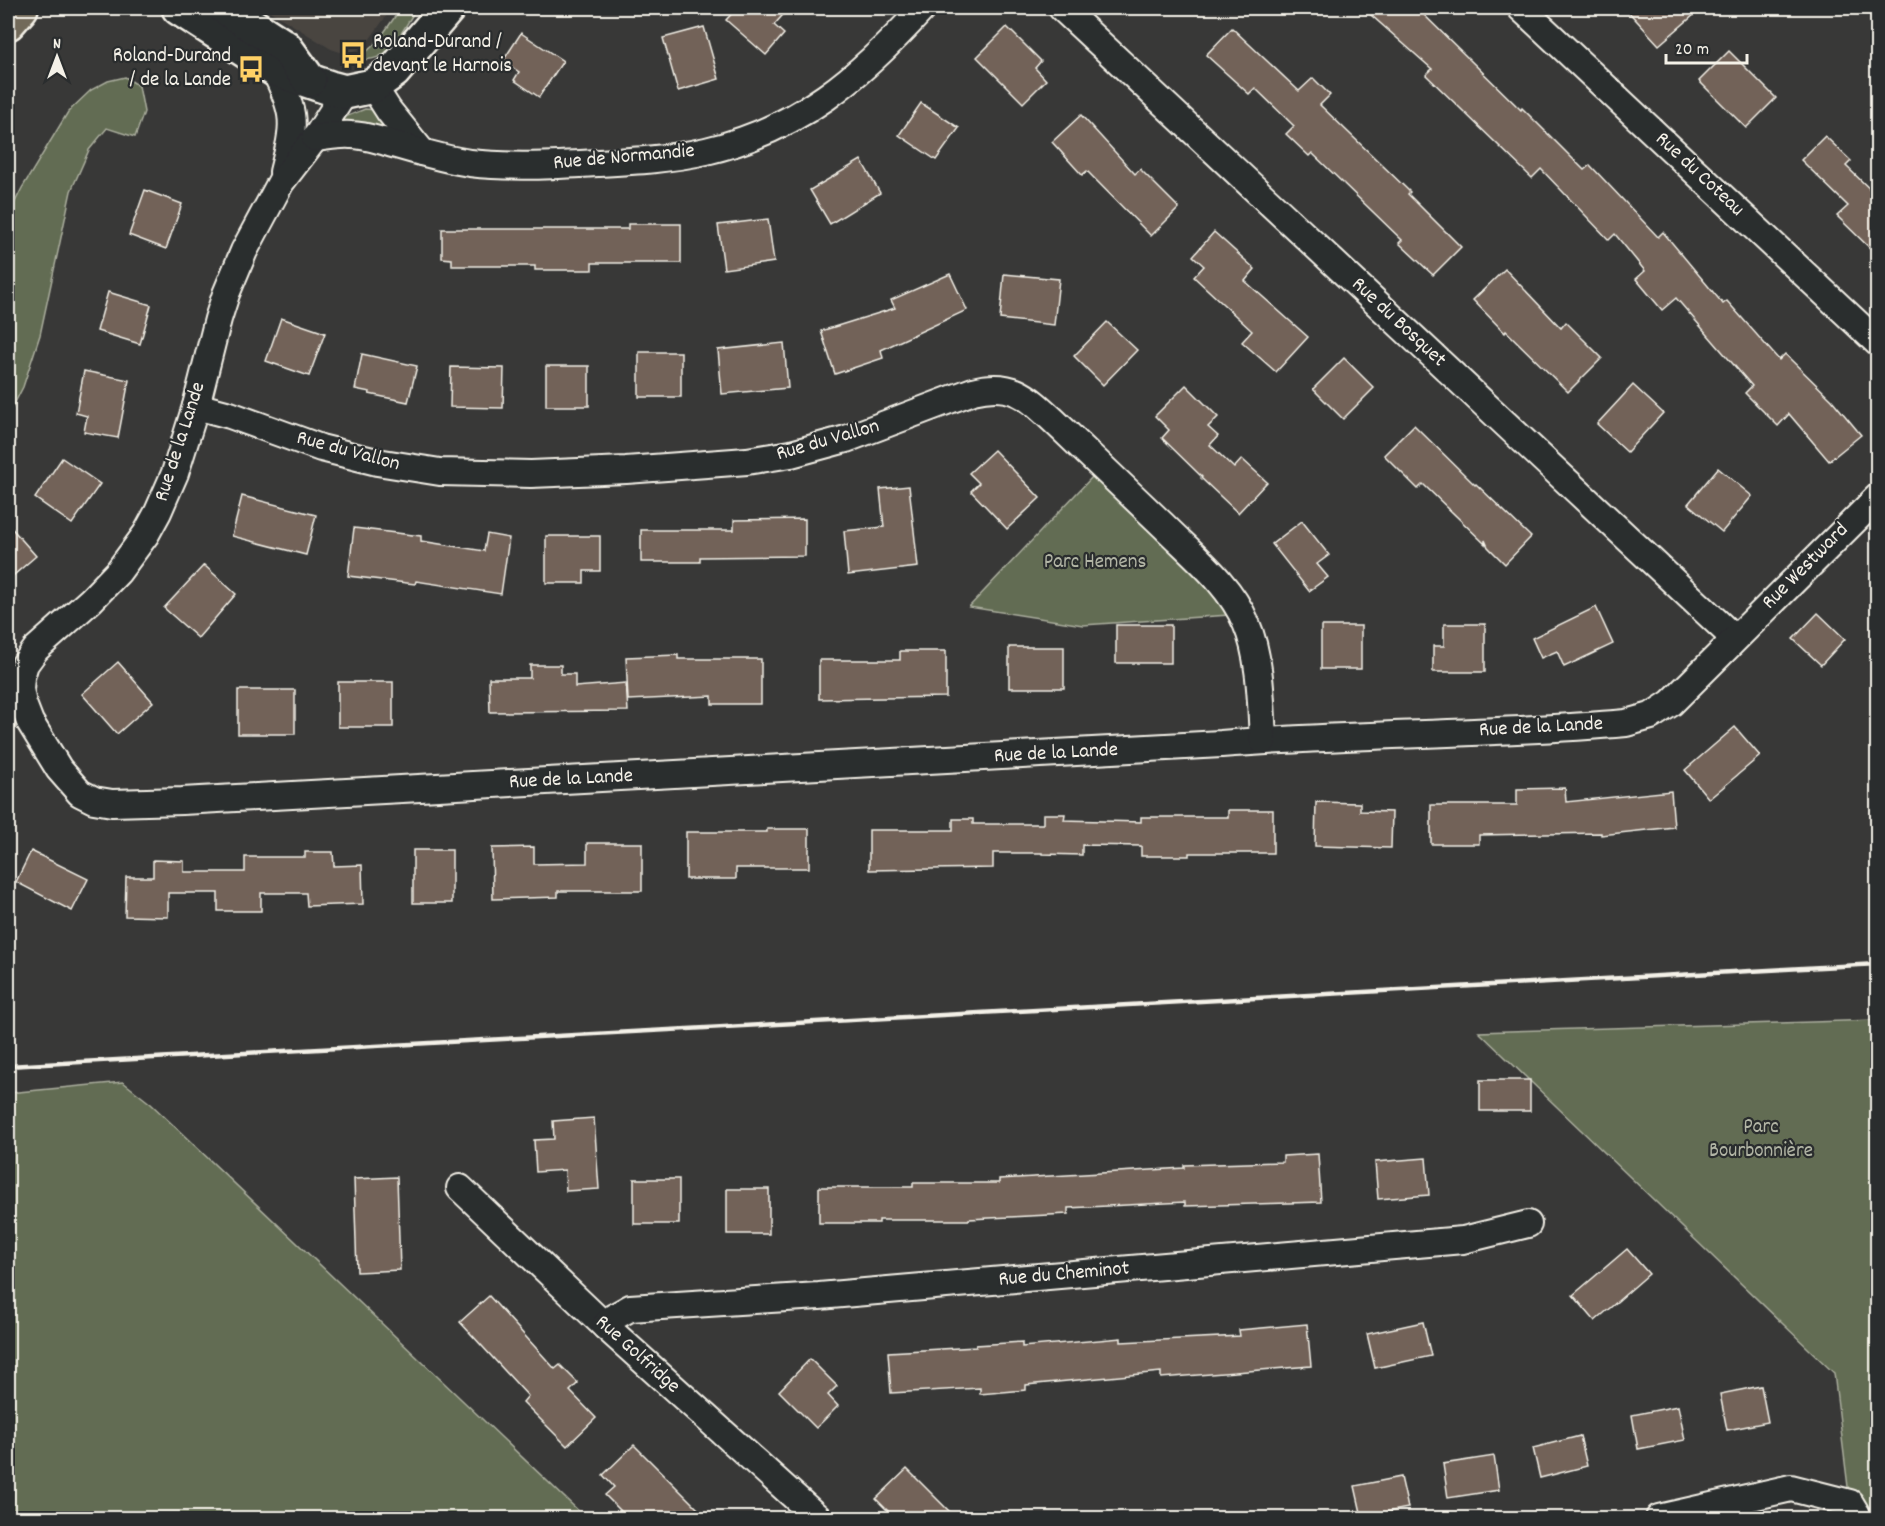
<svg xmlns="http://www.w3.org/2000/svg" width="1885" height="1526" font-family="Dekko,sans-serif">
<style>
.built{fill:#494541}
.green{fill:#626c53;stroke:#abae9e;stroke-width:1.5}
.building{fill:#726259;stroke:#f4f1e8;stroke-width:1.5}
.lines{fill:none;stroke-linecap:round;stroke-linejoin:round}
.minor-casing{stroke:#f4f1e8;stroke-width:30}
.tertiary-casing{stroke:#f4f1e8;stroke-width:38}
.motorway-casing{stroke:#f4f1e8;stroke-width:38}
.minor{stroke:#2a2d2e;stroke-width:26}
.tertiary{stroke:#2a2d2e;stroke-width:33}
.motorway{stroke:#726b5a;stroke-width:33}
.rail{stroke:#f4f1e8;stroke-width:4.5}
.labels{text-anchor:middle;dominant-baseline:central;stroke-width:4.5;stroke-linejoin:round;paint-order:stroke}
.poi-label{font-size:21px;fill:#f4f1e8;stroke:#2a2d2e;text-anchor:start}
.street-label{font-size:21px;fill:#f4f1e8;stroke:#2a2d2e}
.park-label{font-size:21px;fill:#b2b5a5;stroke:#2a2d2e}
</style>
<rect width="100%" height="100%" fill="#383837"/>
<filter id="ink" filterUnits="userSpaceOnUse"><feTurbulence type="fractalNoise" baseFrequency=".0167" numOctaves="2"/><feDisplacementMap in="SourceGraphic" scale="12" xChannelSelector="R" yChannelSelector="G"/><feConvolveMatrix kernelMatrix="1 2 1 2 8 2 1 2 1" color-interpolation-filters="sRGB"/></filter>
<g filter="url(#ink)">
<!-- built -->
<polygon class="built" points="265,8 392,8 367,43 359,49 349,52 340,52 331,49"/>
<!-- green -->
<g class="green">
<path d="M401,8H410L415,11C401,32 388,67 357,58C377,47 388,26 401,8Z"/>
<polygon points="125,77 139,86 144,112 135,137 107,128 89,150 71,191 40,335 23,387 8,416 8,216 22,188 68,112 91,90 108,81"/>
<polygon points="365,109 376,110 387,128 386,131 343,123 345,117"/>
<polygon points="1093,476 1194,573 1209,588 1229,615 1083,625 969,607"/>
<polygon points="1877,1020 1877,1518 1859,1518 1850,1503 1834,1373 1479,1032"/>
<polygon points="123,1082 151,1104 586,1518 8,1518 8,1093"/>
</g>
<!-- building -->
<g class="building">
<polygon points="737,8 789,8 774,25 784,34 766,55 726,20"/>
<polygon points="1363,8 1417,8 1521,110 1522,108 1584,170 1590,165 1658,237 1663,232 1723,304 1727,301 1779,360 1785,354 1832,400 1861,435 1829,461 1789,414 1778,426 1745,393 1752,386 1676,298 1662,310 1636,279 1645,271 1615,234 1609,240 1541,169 1532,178 1426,75 1432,69"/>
<polygon points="1625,8 1702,8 1659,45"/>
<polygon points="704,27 719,79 678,91 663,38"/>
<polygon points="1007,27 1041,61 1035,68 1046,80 1023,103 977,57"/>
<polygon points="1232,28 1299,91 1313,78 1330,95 1320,105 1410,192 1408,194 1461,247 1433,275 1399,243 1402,240 1312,153 1309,156 1286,134 1294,126 1255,88 1249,94 1206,55"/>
<polygon points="521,33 563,61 539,97 514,80 519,72 503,61"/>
<polygon points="1729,51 1776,98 1746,128 1699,81"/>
<polygon points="921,103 959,128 936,160 899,135"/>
<polygon points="1081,115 1135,174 1140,169 1179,208 1151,236 1087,171 1082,175 1052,142"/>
<polygon points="1825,136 1851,161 1846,166 1878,197 1878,256 1837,216 1848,206 1801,160"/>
<polygon points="861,160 880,193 830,224 810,190"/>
<polygon points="145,190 182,204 166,249 129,235"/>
<polygon points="768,219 774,262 724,269 718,225"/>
<polygon points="628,224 681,224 681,263 592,263 592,270 535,270 535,266 452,266 452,259 442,258 442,229 628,229"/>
<polygon points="1214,232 1255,269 1245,281 1308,337 1276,372 1242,342 1252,331 1194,277 1204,266 1193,256"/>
<polygon points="1505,269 1561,328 1566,322 1602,358 1568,392 1506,331 1505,333 1473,300"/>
<polygon points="950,274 967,310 881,350 883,358 835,374 821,331 895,308 891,300"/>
<polygon points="1004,274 1059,279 1054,325 1000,319"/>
<polygon points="108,292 151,305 140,344 97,331"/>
<polygon points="281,318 325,333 309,376 266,361"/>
<polygon points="1107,322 1137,350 1103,385 1074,356"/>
<polygon points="784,343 788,388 722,394 718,350"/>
<rect x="639" y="352" width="42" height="45"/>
<polygon points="362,354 417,366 408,402 369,394 370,392 355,389"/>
<polygon points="1344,358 1374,388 1343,419 1313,389"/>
<rect x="546" y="366" width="43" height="40"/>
<polygon points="451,367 504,368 503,408 450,407"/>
<polygon points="84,371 129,380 118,438 84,432 87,416 76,413"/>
<polygon points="1186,385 1218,417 1208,427 1218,436 1210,445 1234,468 1242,459 1267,482 1238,513 1201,478 1202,477 1162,438 1169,430 1155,416"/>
<polygon points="1633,385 1663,413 1627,452 1597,424"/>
<polygon points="1414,425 1475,485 1476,484 1531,537 1505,564 1488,547 1485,540 1485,544 1423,484 1418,489 1384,455"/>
<polygon points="994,450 1040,498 1007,529 971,491 979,483 969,473"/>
<polygon points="62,458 100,484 72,524 35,498"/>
<polygon points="1718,468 1752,496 1722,532 1688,504"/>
<polygon points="909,486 918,567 848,575 844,531 884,527 880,489"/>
<polygon points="242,496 316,515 306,555 232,536"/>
<polygon points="805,519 805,556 700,557 700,562 641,562 641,530 734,530 734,520"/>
<polygon points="1302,521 1329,555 1317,564 1328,577 1309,591 1272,544"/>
<polygon points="8,524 36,556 8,580"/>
<polygon points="354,528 421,536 421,541 484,551 487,534 509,538 501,594 416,581 415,584 348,576"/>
<polygon points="546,536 600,536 600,571 584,571 584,583 546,583"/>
<polygon points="204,565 236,594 198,638 164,608"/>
<polygon points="1596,607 1613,644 1564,667 1557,651 1541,658 1532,638"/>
<polygon points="1818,613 1845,639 1821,665 1793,639"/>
<polygon points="1444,624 1485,624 1485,672 1433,672 1433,646 1444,646"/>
<rect x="1116" y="625" width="55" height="38"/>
<rect x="1321" y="626" width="40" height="43"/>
<rect x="1009" y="647" width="55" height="41"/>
<polygon points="900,651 946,651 946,697 819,699 819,660 900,660"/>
<polygon points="678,655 678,659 761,659 761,704 712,704 712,696 628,700 626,657"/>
<polygon points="118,662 153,702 117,734 82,694"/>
<polygon points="530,665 561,665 561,674 575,674 575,687 626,683 628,711 490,712 489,678 530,678"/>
<rect x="338" y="682" width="55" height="45"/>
<rect x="238" y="690" width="57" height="44"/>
<polygon points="1735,727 1760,756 1709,799 1685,770"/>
<polygon points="1565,788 1566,802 1671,791 1674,827 1601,835 1601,833 1479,835 1479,844 1431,844 1431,805 1517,805 1517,789"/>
<polygon points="1316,802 1360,803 1360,811 1392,812 1391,848 1315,846"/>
<polygon points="1228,810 1273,810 1273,853 1189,853 1189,856 1141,856 1141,846 1082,845 1082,855 1042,854 1042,853 993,853 993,868 869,870 869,830 953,830 953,819 973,819 973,824 1043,824 1043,814 1065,814 1064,820 1141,822 1141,817 1228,817"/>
<polygon points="767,829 809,829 809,868 736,868 736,879 686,879 686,832 767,832"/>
<polygon points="587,843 642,843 642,891 558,891 558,897 493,899 492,848 534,847 534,864 587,863"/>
<rect x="413" y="850" width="39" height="53"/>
<polygon points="31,851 88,879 72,911 16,882"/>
<polygon points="305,852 333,852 334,866 362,865 363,904 307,906 306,893 261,893 261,911 218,911 218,893 168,893 168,917 125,916 126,877 153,877 153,860 184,861 184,872 245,872 245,857 305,857"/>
<rect x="1480" y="1080" width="50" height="31"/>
<polygon points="594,1118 599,1189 566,1191 565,1170 536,1172 534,1140 554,1139 553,1121"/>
<polygon points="1318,1154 1321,1202 1185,1206 1185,1202 1068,1208 1068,1214 969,1219 969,1220 879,1220 879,1223 819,1223 819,1187 913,1187 913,1183 999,1183 999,1179 1184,1168 1184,1165 1283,1162 1283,1156"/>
<polygon points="1426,1158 1429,1195 1378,1199 1375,1162"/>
<polygon points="397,1177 400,1270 357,1272 354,1179"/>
<rect x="634" y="1179" width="45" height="45"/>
<rect x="727" y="1189" width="42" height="45"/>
<polygon points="1627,1249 1649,1274 1595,1321 1573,1295"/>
<polygon points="489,1296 555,1369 560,1365 578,1383 570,1391 596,1418 567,1446 523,1402 528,1396 460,1322"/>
<polygon points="1423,1322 1431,1356 1375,1368 1367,1334"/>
<polygon points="1307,1324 1311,1366 1161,1378 1161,1372 1026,1385 1026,1390 980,1394 980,1388 891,1393 888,1352 976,1347 976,1345 1022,1342 1022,1347 1121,1338 1121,1342 1240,1336 1239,1330"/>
<polygon points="810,1359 837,1386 828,1395 838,1406 816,1428 779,1391"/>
<polygon points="1761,1386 1768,1422 1727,1430 1720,1394"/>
<polygon points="1678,1406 1685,1440 1638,1449 1632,1415"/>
<polygon points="1580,1436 1587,1466 1540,1478 1533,1448"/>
<polygon points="634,1445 707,1518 628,1518 605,1495 614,1487 603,1475"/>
<polygon points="1494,1456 1499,1490 1448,1498 1443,1464"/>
<polygon points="907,1469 956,1518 895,1518 876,1499"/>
<polygon points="1401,1477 1408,1508 1362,1517 1355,1486"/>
</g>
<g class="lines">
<defs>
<g id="minor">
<polyline points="1062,8 1734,638"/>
<polyline points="1521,8 1878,343"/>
<path d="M274,69C297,115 295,124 283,172"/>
<polyline points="373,86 389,111 422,152"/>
<path d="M345,92L318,134L281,182L244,251L226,294L218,319L196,406L175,473L158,512L146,534L118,572L91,600L36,649L25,664L21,677L20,689L23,704L30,722L59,769L80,793L94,800L112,803L182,801L1221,744C1356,733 1492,735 1626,723L1651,716L1671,703L1878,497"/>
<path d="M315,138C326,137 339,134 351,135C363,135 375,139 386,142C414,150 442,159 470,163C513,168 556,165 598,163C634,161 671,159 706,151C800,129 860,77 923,8"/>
<path d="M196,406L230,415L321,448L377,462L440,472L531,474L626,470L747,461L791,454L846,439L973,391C1012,381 1027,396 1054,421C1091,456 1127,491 1164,526C1193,555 1230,584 1246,623C1261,657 1261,704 1263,741"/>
<polyline points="460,1188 605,1326 818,1518"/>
<polyline points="605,1326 614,1317 630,1308 819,1296 1463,1240 1528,1224"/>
<polyline points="1659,1518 1791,1488 1850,1503 1859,1518"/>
</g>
<g id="tertiary">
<polyline points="179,8 274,69 330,88 345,92 373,86 394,71 448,8"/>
<polyline points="225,8 285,47 309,80"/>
</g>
<polyline id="motorway" points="8,23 21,8"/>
</defs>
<!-- minor casing -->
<use href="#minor" class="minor-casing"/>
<!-- tertiary casing -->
<use href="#tertiary" class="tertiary-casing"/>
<!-- motorway casing -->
<use href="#motorway" class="motorway-casing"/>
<!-- minor -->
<use href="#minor" class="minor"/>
<!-- tertiary -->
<use href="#tertiary" class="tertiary"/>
<!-- motorway -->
<use href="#motorway" class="motorway"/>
<!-- rail -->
<polyline class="rail" points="8,1066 1878,964"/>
</g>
</g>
<!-- icons -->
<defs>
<symbol id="bus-bare" viewBox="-9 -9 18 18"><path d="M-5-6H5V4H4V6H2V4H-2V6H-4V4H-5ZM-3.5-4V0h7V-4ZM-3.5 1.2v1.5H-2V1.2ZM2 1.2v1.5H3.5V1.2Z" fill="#ffd166" stroke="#2a2d2e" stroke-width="2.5" paint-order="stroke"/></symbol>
</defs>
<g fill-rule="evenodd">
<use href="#bus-bare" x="334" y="36" width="38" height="38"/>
<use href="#bus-bare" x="232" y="50" width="38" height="38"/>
</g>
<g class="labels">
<!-- poi labels -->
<g class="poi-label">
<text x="373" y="43">Roland-Durand /<tspan x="373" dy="24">devant le Harnois</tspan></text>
<text x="231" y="57" text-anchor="end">Roland-Durand<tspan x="231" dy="24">/ de la Lande</tspan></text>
</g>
<!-- street labels -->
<g class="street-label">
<text transform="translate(624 158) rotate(-5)">Rue de Normandie</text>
<text transform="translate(1699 175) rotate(43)">Rue du Coteau</text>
<text transform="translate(1398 323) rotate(43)">Rue du Bosquet</text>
<text transform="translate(828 441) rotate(-16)">Rue du Vallon</text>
<text transform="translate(181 442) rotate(-72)">Rue de la Lande</text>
<text transform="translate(348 452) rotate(15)">Rue du Vallon</text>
<text transform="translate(1806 567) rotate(-45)">Rue Westward</text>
<text transform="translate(1541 728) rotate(-3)">Rue de la Lande</text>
<text transform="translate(1056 754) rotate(-3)">Rue de la Lande</text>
<text transform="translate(571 780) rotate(-3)">Rue de la Lande</text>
<text transform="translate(1064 1275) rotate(-5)">Rue du Cheminot</text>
<text transform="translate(637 1355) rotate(42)">Rue Golfridge</text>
</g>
<!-- park labels -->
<g class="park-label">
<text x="1095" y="563">Parc Hemens</text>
<text x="1761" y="1128">Parc<tspan x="1761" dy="24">Bourbonnière</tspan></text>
</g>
</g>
<!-- margin -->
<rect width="1885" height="1526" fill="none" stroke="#2a2d2e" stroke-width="30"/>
<rect x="15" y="15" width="1855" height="1496" fill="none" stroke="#f4f1e8" stroke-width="2" filter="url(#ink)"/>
<!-- north arrow -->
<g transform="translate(57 57)" stroke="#2a2d2e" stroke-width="4.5" paint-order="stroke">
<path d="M0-4.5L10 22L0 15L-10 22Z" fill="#f4f1e8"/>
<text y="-9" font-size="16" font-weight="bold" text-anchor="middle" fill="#f4f1e8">N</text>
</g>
<!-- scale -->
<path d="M1666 54v9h81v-9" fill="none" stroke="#f4f1e8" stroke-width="3"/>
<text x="1675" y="54" font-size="18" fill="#f4f1e8" stroke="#2a2d2e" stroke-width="4.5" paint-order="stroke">20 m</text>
</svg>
